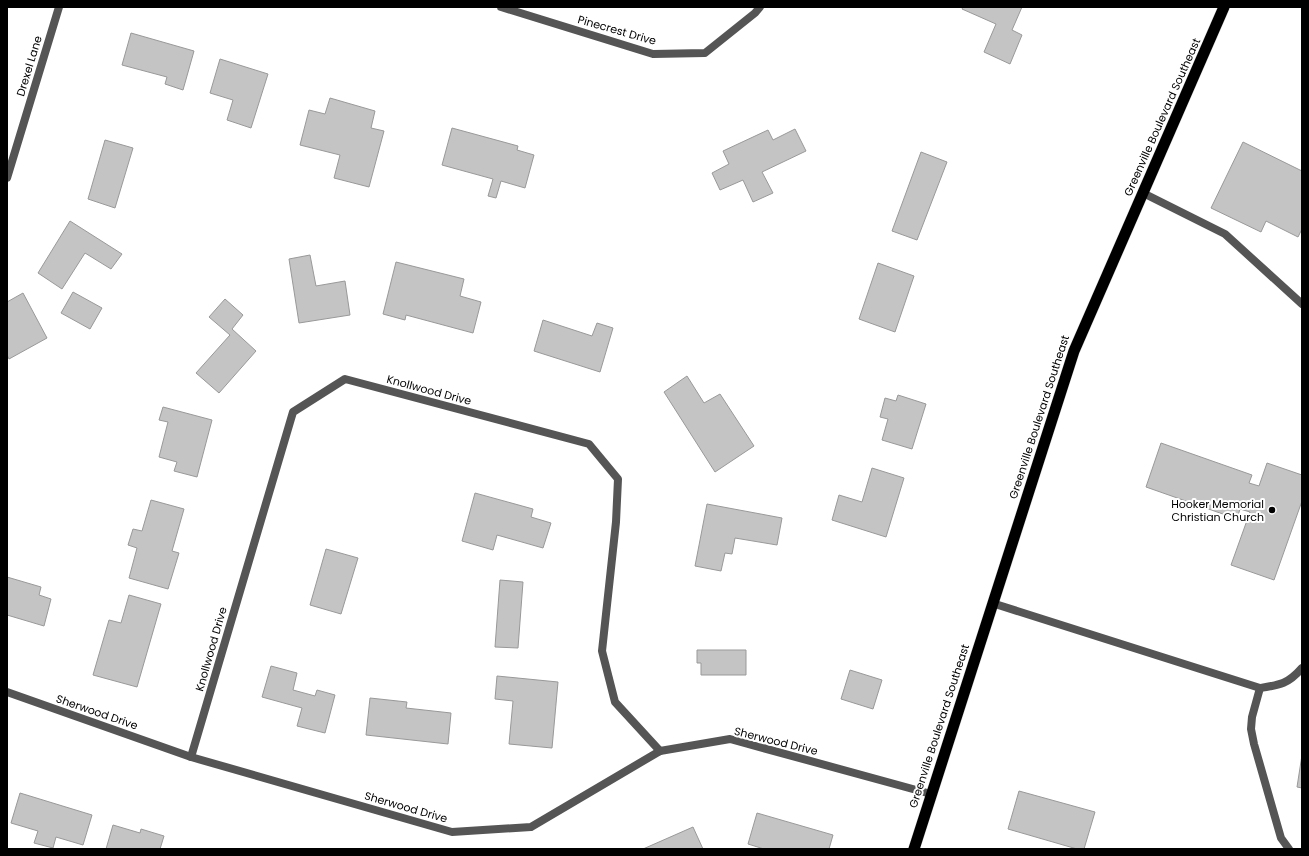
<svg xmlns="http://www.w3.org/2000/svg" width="1309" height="856" font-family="Poppins,sans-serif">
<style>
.building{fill:#c4c4c4;stroke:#999}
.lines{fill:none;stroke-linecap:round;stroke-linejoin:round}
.trunk-casing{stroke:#dbdbdb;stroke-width:12}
.service{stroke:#555;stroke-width:8}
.minor{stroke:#555;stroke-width:8}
.trunk{stroke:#000;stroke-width:11}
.poi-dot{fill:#000;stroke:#fff;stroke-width:1.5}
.labels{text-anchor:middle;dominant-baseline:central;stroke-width:4;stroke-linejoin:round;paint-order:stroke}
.street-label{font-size:11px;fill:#000;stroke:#fff}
.poi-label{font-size:11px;fill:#000;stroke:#fff;text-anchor:end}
</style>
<rect width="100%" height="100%" fill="#fff"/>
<!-- building -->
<g class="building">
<polygon points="963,7 1022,7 1012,30 1022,35 1010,64 984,52 996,24 962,9"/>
<polygon points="131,33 194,51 183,90 165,84 167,77 122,65"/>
<polygon points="220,59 268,74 251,128 227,120 233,100 210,93"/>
<polygon points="330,98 375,111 371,128 384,131 369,187 334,178 340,155 300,145 309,110 325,114"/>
<polygon points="452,128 518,146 517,150 534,155 525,188 501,181 496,198 488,196 493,179 442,165"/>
<polygon points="795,129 806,151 762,172 773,193 753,202 743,180 720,190 712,173 729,164 723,151 768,130 773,140"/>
<polygon points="105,140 133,148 115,208 88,199"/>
<polygon points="1243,142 1302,171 1302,229 1298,237 1266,221 1261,232 1211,208"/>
<polygon points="921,152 947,162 917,240 892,231"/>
<polygon points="70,221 122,254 111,269 85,253 62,289 38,273"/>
<polygon points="310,255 316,286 345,281 350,315 299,323 289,259"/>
<polygon points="396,262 464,279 460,296 481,302 473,333 406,315 405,320 383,314"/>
<polygon points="878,263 914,276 895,332 859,319"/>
<polygon points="73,292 102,308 90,329 61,313"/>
<polygon points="23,293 47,338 9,359 7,355 7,302"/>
<polygon points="225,299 243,315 232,329 256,351 219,393 196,373 230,335 209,317"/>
<polygon points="543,320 592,336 597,323 613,328 600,372 534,351"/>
<polygon points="687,376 704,403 720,394 754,446 715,472 664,392"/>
<polygon points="898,395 926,404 912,449 882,440 888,419 880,417 885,398 896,401"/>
<polygon points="163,407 212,420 197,477 174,471 177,462 159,457 168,422 159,420"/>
<polygon points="1161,443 1252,475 1249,483 1259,486 1267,463 1302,475 1302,501 1274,580 1231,565 1250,512 1240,509 1237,519 1146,487"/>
<polygon points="872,468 904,478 886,537 832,520 839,495 862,502"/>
<polygon points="475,493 533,509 531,517 551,523 543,548 497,535 493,550 462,541"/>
<polygon points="151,500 184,509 172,551 179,553 168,589 129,578 137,548 128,545 133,529 142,531"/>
<polygon points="707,504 782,518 777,545 735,538 732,554 725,553 721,571 695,566"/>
<polygon points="326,549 358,558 341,614 310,605"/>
<polygon points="7,577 41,587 39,595 51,599 44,626 7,615"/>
<polygon points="500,580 523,582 518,648 495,647"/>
<polygon points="129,595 161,604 137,687 93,675 109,620 121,623"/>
<polygon points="697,650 746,650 746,675 701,675 701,663 697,663"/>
<polygon points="271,666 297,673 293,690 315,696 317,690 335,695 325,733 297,726 302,708 262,697"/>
<polygon points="850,670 882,680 873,709 841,699"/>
<polygon points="497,676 558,682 552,748 509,744 513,701 495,699"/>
<polygon points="370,698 407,702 406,708 451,713 448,744 366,735"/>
<polygon points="1302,755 1302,788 1297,787"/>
<polygon points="1019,791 1095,812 1084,849 1077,849 1008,829"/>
<polygon points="20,793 92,815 83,845 56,837 53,848 34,843 38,831 11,823"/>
<polygon points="757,813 833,835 829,849 764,849 748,844"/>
<polygon points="113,825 140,833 141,829 164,836 160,849 106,849"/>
<polygon points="693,827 703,849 643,849"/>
</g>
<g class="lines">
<defs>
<polyline id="trunk" points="914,849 1074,351 1224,7"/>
</defs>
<!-- trunk casing -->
<use href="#trunk" class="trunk-casing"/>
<!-- service -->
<g class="service">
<polyline points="1143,193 1225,234 1302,304"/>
<path d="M992,603L1260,688C1280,685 1288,684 1302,668"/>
</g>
<!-- minor -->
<g class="minor">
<polyline points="501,7 653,54 705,53 755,13 760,7"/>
<polyline points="7,178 59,7"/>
<polyline points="1260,688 1252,717 1251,729 1254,744 1281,838 1289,849"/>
<polyline points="7,692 191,757 452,832 531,827 660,751 730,739 931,794"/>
<polyline points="191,757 293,412 345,379 589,444 618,479 616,522 602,651 615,702 660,751"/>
</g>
<!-- trunk -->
<use href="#trunk" class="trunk"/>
</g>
<!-- markers -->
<circle class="poi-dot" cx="1272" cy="510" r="4"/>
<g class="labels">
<!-- street labels -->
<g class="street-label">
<text transform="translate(617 30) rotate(16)">Pinecrest Drive</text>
<text transform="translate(29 66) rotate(-73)">Drexel Lane</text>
<text transform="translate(1162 117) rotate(-66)">Greenville Boulevard Southeast</text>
<text transform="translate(429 390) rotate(15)">Knollwood Drive</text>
<text transform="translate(1039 417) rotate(-72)">Greenville Boulevard Southeast</text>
<text transform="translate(211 649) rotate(-74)">Knollwood Drive</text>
<text transform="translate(97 712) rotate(19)">Sherwood Drive</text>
<text transform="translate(939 726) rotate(-72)">Greenville Boulevard Southeast</text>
<text transform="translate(776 741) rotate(14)">Sherwood Drive</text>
<text transform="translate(406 807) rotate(16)">Sherwood Drive</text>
</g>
<!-- poi labels -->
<g class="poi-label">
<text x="1264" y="504">Hooker Memorial<tspan x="1264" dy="13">Christian Church</tspan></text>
</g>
</g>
<!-- border -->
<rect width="1309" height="856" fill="none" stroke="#000000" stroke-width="16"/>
</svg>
